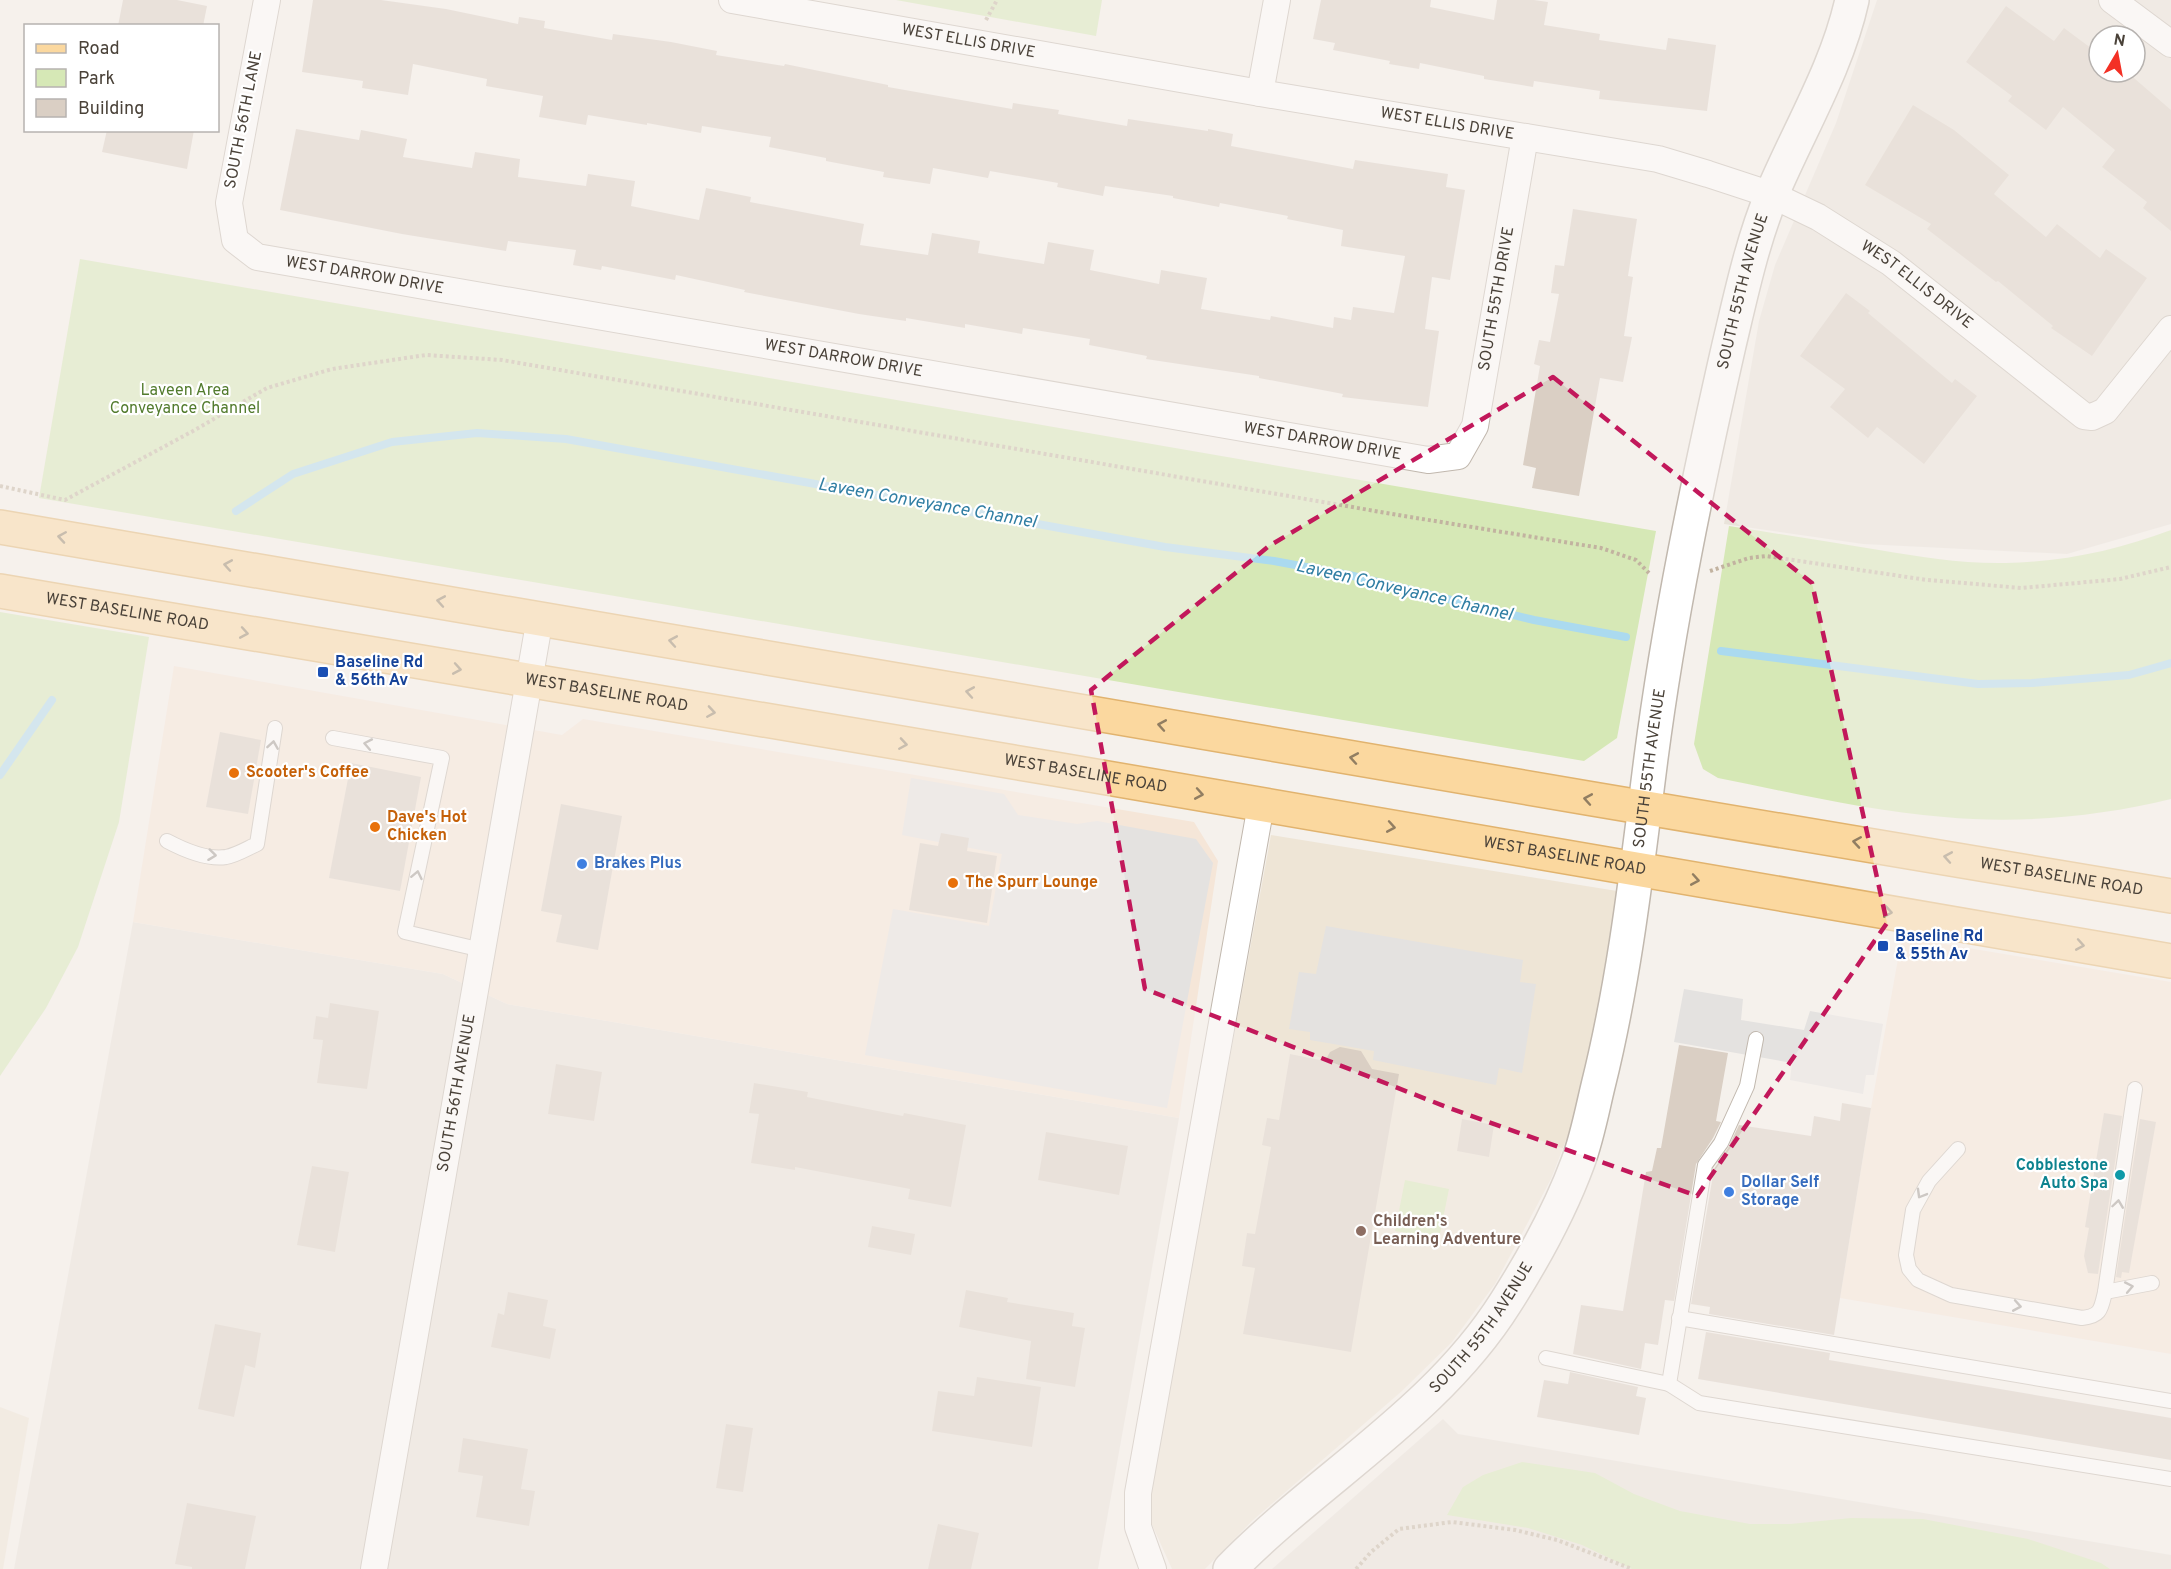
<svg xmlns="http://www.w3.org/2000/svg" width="2171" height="1569" font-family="Overpass,sans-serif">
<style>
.residential{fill:#e9e3da;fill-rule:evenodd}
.commercial{fill:#f5e6d8}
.education{fill:#eee5d6}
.green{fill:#d6e8b6}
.parking{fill:#e4e2e0}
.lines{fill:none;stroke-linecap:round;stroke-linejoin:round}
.stream{stroke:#abdaef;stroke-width:8}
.building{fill:#dacfc4}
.service-casing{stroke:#c1b8ae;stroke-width:16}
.minor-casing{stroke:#c1b8ae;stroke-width:28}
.tertiary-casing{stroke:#c1b8ae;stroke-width:36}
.primary-casing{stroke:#e1b36e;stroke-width:36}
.path{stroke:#c2b3a0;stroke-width:4;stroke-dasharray:3 3;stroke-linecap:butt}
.service{stroke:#fff;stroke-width:14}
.minor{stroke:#fff;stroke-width:26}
.tertiary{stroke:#fff;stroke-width:33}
.primary{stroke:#fbd89f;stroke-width:33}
.oneway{stroke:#917e62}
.oneway2{stroke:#9b9792}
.marked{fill:none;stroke:#c2185b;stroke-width:4.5;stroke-dasharray:12 8;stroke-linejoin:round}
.transit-dot{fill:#1a4fb4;stroke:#fff;stroke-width:2}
.food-dot{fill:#e8710a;stroke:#fff;stroke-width:2}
.shop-dot{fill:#3f7fe0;stroke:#fff;stroke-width:2}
.culture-dot{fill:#0f9aa8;stroke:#fff;stroke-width:2}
.education-dot{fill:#8d6e63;stroke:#fff;stroke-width:2}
.labels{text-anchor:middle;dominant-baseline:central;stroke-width:4.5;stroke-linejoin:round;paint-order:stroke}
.street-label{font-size:16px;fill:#4a4239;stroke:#fff}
.park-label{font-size:16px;fill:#527b2d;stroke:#fff}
.transit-label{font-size:16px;font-weight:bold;fill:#164399;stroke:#fff;text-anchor:start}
.food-label{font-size:16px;font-weight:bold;fill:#c56008;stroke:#fff;text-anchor:start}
.shop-label{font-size:16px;font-weight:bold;fill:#366cbe;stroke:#fff;text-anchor:start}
.culture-label{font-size:16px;font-weight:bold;fill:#0d838f;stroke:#fff;text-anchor:end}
.education-label{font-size:16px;font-weight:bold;fill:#785e54;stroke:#fff;text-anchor:start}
.water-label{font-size:18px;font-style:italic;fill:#307ea3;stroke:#fff}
</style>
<rect width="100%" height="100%" fill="#f5f1ec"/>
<!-- residential -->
<g class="residential">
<path d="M1877,0H2171V524L2067,554L1863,544L1724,524L1759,321L1775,265L1836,123ZM2099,36H2135V72H2099Z"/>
<polygon points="133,922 443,974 507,1004 1179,1118 1098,1569 14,1569"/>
<polygon points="1443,1419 1458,1434 2171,1555 2171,1569 1272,1569"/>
</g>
<!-- commercial -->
<g class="commercial">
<polygon points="174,666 562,735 583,719 1194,822 1218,861 1179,1118 507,1004 443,974 133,922"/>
<polygon points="1902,937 2171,982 2171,1354 1840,1298 1871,1108"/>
</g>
<!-- education -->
<g class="education">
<polygon points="1271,835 1617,891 1594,1030 1573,1122 1551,1179 1495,1284 1452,1342 1402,1391 1252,1521 1205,1569 1172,1569 1149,1518 1150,1492"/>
<polygon points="0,1407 29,1418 3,1569 0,1569"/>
</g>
<!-- green -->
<g class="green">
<polygon points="896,0 1102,0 1096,36"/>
<polygon points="80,259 1656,531 1617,738 1584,761 39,498"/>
<path d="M1729,526C1779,534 1829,542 1879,550C1921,557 1963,564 2006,563C2063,562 2118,550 2171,530V799C2097,817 2019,824 1944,817C1868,811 1793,793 1718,778L1703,769L1694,744Z"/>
<polygon points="0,612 149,637 119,822 78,947 46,1008 0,1076"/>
<polygon points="1405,1180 1449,1189 1439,1239 1395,1231"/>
<polygon points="1522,1462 1595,1473 1634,1494 1680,1511 1750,1524 1790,1524 1851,1518 1923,1519 2028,1539 2101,1563 2110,1569 1632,1569 1582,1545 1528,1528 1447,1515 1463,1487 1483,1475"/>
</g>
<!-- parking -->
<g class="parking">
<polygon points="911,778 1004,794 1018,815 1077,824 1097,821 1196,839 1213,863 1167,1108 865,1055 893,909 989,926 1002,854 902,835"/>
<polygon points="1326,926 1523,960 1520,982 1536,984 1522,1073 1499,1068 1496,1085 1373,1060 1374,1051 1310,1040 1310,1032 1289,1029 1299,972 1316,974"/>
<polygon points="1684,989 1743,999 1741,1020 1804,1030 1810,1011 1883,1024 1874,1075 1866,1075 1863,1094 1790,1080 1792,1063 1674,1042"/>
</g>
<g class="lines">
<!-- stream -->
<g class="stream">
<polyline points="236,511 293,474 392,442 477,433 566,439 1165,547 1274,561 1349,575 1534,620 1626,637"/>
<polyline points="1721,651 1978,684 2032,683 2129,675 2171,663"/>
<polyline points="0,775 52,700"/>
</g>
</g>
<!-- building -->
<g class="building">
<polygon points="123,0 177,0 207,6 203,26 118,26"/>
<polygon points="313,0 381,0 446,9 518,24 519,17 545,21 544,28 612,40 613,34 671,42 717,51 716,55 784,66 785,64 888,85 888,87 1012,109 1013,103 1059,110 1058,114 1127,126 1128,119 1208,131 1208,129 1233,134 1231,146 1353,169 1355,160 1448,174 1446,187 1465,190 1450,280 1432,277 1425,329 1439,331 1428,407 1342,397 1343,394 1259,378 1259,376 1146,359 1147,356 1089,345 1090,339 1023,328 1022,334 965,324 965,328 906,318 906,321 859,314 744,292 745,290 676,275 675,280 602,266 601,270 573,265 576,250 508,241 506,251 402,234 280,210 296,129 359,140 361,130 407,139 403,157 472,168 475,152 520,159 518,177 586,186 588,174 635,181 631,206 699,220 706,188 751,197 750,202 864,224 860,245 928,255 932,233 980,241 978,253 1044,264 1048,242 1094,250 1090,270 1159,284 1161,270 1207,278 1201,309 1270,320 1271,316 1333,328 1334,317 1351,320 1353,307 1394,313 1405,256 1341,246 1343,230 1287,219 1288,216 1220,203 1219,207 1173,198 1173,196 1105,186 1103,196 1057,187 1058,183 990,171 988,178 933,168 930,184 883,177 884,172 826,161 826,158 769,147 771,137 702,126 701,133 647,123 647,125 588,115 586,125 539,117 543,96 486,86 487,79 413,64 408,95 362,88 363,81 302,72"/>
<polygon points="1321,0 1431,0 1430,7 1494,20 1497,0 1534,0 1548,2 1544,25 1600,34 1599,40 1666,50 1668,38 1716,45 1707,111 1599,99 1600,91 1534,81 1533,87 1484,79 1484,76 1420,63 1419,69 1389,64 1390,61 1333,50 1335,43 1313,39"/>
<polygon points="2006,6 2054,41 2064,28 2099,54 2099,72 2127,72 2171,110 2171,231 2143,208 2147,202 2102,167 2115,150 2063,107 2046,130 2008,101 2012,96 1966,62"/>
<polygon points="1913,105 1954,130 2009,175 1994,194 2046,237 2057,224 2100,258 2106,249 2147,278 2092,356 2051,328 2053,326 1998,281 1996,282 1927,229 1931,224 1865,185"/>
<polygon points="107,130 194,130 187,169 102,152"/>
<polygon points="1573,209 1637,219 1628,276 1633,277 1624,336 1632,337 1623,382 1600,378 1579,496 1532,488 1536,468 1523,465 1540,366 1534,364 1539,340 1550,342 1559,294 1551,293 1555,265 1564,266"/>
<polygon points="1846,293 1870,311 1868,313 1952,383 1955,379 1977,396 1924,464 1877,427 1868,438 1830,407 1845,389 1800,356"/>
<polygon points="220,732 261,740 248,814 206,807"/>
<polygon points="351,763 421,777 400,891 329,878"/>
<polygon points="561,804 622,816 598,950 556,942 562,915 541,911"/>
<polygon points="941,833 969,838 967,851 997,856 987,923 909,910 920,843 938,846"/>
<polygon points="330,1003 379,1011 367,1089 317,1083 323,1040 313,1039 316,1016 328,1018"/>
<polygon points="1679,1045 1728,1053 1716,1121 1721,1122 1713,1138 1696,1164 1674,1301 1665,1300 1658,1345 1645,1343 1641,1369 1573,1354 1581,1305 1623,1311 1646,1172 1652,1171 1657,1148 1661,1148"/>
<polygon points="1340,1047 1361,1051 1372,1069 1399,1074 1351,1352 1243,1334 1255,1268 1242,1266 1247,1233 1255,1234 1271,1147 1262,1145 1267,1118 1279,1120 1290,1054 1325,1061 1330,1052"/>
<polygon points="556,1064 602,1072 594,1121 548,1114"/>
<polygon points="754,1083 808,1092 807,1097 903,1116 904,1113 966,1125 951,1207 908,1199 910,1189 795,1167 795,1170 751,1163 759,1114 749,1113"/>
<polygon points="1842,1103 1871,1108 1834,1335 1709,1314 1710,1307 1691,1304 1714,1169 1728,1148 1739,1125 1811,1136 1814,1116 1840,1121"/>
<polygon points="2104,1113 2122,1116 2098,1274 2088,1273 2084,1256 2089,1228 2085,1227"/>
<polygon points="1462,1119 1494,1125 1489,1157 1457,1151"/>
<polygon points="2140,1119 2156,1122 2129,1273 2122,1272 2121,1278 2116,1277"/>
<polygon points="1046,1132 1128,1146 1119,1195 1038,1180"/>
<polygon points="312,1166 349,1172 335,1252 297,1245"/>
<polygon points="872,1226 915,1234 911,1255 868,1247"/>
<polygon points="966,1290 1008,1298 1007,1302 1074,1313 1072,1326 1085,1328 1075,1387 1026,1379 1031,1341 959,1327"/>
<polygon points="508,1292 548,1300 543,1326 556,1329 550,1359 491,1347 498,1313 504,1315"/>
<polygon points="215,1324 261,1333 255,1368 245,1365 234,1417 198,1409"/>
<polygon points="1706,1332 1830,1353 1829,1360 2171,1418 2171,1460 1698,1379"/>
<polygon points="1570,1372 1638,1387 1636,1396 1646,1398 1639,1435 1537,1417 1544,1380 1568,1384"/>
<polygon points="977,1377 1041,1387 1032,1447 932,1431 938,1391 974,1396"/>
<polygon points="726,1424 753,1428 743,1492 716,1488"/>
<polygon points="463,1438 528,1449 521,1489 535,1491 529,1526 476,1517 483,1476 458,1472"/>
<polygon points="187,1503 256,1516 245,1569 192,1569 192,1567 175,1564"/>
<polygon points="938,1524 979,1533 971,1569 928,1569"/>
</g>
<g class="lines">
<defs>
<g id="service">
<polyline points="333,738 442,758 405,932 482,950"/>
<path d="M167,841C184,850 207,860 226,857C237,855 248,848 257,844L275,728"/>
<polyline points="1756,1039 1747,1086 1721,1143 1705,1165 1669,1384 1699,1403 2171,1479"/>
<path d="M1958,1149L1929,1181L1913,1210L1906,1255L1909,1269L1918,1280L1951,1295L2082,1318C2101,1316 2101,1309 2105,1292L2135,1089"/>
<polyline points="2105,1292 2152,1283"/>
<polyline points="1679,1318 2171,1401"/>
<polyline points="1546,1358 1669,1384"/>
</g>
<g id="minor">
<path id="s1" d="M267,0L229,203L235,240L257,257L1428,460L1458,456L1475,426L1525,137"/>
<path id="s2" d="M732,0L1260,93L1658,159L1708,174L1772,195L1818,217L1891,263L2084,416L2092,417L2105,411L2171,329"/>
<polyline points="2112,0 2171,44"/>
<polyline points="1260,93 1277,0"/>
<path id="s3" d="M374,1569L540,618"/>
<polyline points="1153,1569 1138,1527 1138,1493 1261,805"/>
</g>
<g id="tertiary">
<path id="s4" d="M1230,1569C1319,1478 1437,1412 1506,1302C1534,1258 1560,1211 1578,1162C1587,1138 1592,1111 1598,1086C1625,978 1637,868 1651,758C1669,620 1698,481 1729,345C1741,295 1752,242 1772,194C1799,130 1837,68 1852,0"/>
</g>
<g id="primary">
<path id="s5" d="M0,527C531,616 1062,709 1593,799C1785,832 1978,863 2171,896"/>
<path id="s6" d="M0,591L1055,769L2171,961"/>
</g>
</defs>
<!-- service casing -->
<use href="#service" class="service-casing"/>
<!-- minor casing -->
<use href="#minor" class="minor-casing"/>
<!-- tertiary casing -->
<use href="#tertiary" class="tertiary-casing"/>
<!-- primary casing -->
<use href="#primary" class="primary-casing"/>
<!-- path -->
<g class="path">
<polyline points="986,20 997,0"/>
<polyline points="0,486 65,500 193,431 267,388 332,369 426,355 502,360 1404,516 1601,548 1636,560 1649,573"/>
<polyline points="1710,571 1749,558 1766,556 1927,580 2022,588 2120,579 2171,567"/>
<polyline points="1356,1569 1371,1552 1399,1529 1452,1522 1515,1530 1557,1540 1632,1569"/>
</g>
<!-- service -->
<use href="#service" class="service"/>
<!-- minor -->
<use href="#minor" class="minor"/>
<!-- tertiary -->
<use href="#tertiary" class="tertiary"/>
<!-- primary -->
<use href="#primary" class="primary"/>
</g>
<!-- one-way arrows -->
<defs><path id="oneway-chevron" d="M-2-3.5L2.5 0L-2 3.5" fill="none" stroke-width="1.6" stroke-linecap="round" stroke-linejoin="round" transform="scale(1.5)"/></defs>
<g class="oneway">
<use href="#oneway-chevron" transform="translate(62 537) rotate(-171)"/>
<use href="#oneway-chevron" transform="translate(228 565) rotate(-170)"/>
<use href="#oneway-chevron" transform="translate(441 601) rotate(-170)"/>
<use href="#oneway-chevron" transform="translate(244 633) rotate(10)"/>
<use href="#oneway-chevron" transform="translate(673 641) rotate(-170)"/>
<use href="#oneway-chevron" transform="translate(457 669) rotate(10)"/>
<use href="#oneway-chevron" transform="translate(970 692) rotate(-170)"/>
<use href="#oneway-chevron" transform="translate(711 712) rotate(9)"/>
<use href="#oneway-chevron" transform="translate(1162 725) rotate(-170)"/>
<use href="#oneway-chevron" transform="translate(903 744) rotate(9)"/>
<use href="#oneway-chevron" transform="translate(1354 758) rotate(-170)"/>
<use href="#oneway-chevron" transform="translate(1199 794) rotate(10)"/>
<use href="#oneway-chevron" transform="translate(1588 799) rotate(-170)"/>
<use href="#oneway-chevron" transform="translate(1391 827) rotate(10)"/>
<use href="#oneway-chevron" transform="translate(1857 842) rotate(-171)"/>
<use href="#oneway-chevron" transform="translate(1948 857) rotate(-170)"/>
<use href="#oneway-chevron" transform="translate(1695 880) rotate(10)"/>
<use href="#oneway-chevron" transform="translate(1888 912) rotate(10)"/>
<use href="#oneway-chevron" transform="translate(2080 945) rotate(10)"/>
</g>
<g class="oneway2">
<use href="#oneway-chevron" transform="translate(368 744) rotate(-169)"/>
<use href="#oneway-chevron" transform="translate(273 745) rotate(-81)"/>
<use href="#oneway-chevron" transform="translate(212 855) rotate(7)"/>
<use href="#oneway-chevron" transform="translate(417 875) rotate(-78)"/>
<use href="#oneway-chevron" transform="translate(1921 1194) rotate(120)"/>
<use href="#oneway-chevron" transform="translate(2118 1204) rotate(-82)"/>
<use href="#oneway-chevron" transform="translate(2129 1287) rotate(-11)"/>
<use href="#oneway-chevron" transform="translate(2017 1306) rotate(10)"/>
</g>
<!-- marked area -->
<path d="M0 0H2171V1569H0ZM1553,377L1812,583L1887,923L1697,1196L1449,1108L1145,989L1091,690L1269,546Z" fill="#f5f1ec" fill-opacity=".55" fill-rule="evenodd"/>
<path class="marked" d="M1553,377L1812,583L1887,923L1697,1196L1449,1108L1145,989L1091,690L1269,546Z"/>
<!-- markers -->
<g class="transit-dot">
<rect x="317" y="666" width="12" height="12" rx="3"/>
<rect x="1877" y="940" width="12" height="12" rx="3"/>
</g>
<g class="food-dot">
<circle cx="234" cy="773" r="6"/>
<circle cx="375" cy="827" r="6"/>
<circle cx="953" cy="883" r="6"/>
</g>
<g class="shop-dot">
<circle cx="582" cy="864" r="6"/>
<circle cx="1729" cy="1192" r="6"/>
</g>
<circle class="culture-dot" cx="2120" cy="1175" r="6"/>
<circle class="education-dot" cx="1361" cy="1231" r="6"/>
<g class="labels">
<!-- street labels -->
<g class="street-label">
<text stroke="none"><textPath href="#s2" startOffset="240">WEST ELLIS DRIVE</textPath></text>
<text transform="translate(244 120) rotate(-79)">SOUTH 56TH LANE</text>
<text stroke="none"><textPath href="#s2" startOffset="726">WEST ELLIS DRIVE</textPath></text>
<text stroke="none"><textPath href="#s1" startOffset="381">WEST DARROW DRIVE</textPath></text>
<text stroke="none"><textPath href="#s2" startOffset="1230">WEST ELLIS DRIVE</textPath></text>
<text stroke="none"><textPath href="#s4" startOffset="1430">SOUTH 55TH AVENUE</textPath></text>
<text stroke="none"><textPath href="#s1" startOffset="1654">SOUTH 55TH DRIVE</textPath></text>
<text stroke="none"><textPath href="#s1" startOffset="867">WEST DARROW DRIVE</textPath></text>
<text stroke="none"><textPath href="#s1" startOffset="1353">WEST DARROW DRIVE</textPath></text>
<text stroke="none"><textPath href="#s6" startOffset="129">WEST BASELINE ROAD</textPath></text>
<text stroke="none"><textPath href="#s6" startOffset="615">WEST BASELINE ROAD</textPath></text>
<text stroke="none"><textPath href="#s4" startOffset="944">SOUTH 55TH AVENUE</textPath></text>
<text stroke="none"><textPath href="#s6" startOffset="1101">WEST BASELINE ROAD</textPath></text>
<text stroke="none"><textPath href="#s6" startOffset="1587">WEST BASELINE ROAD</textPath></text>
<text stroke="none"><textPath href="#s5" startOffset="2091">WEST BASELINE ROAD</textPath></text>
<text stroke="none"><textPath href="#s3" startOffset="483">SOUTH 56TH AVENUE</textPath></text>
<text stroke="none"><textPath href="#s4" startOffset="350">SOUTH 55TH AVENUE</textPath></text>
</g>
<!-- park labels -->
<g class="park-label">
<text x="185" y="391">Laveen Area<tspan x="185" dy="18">Conveyance Channel</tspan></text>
</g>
<!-- transit labels -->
<g class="transit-label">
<text x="335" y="663">Baseline Rd<tspan x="335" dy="18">&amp; 56th Av</tspan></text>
<text x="1895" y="937">Baseline Rd<tspan x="1895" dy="18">&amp; 55th Av</tspan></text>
</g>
<!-- food labels -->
<g class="food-label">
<text x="246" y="773">Scooter's Coffee</text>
<text x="387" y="818">Dave's Hot<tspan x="387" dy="18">Chicken</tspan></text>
<text x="965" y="883">The Spurr Lounge</text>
</g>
<!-- shop labels -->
<g class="shop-label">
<text x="594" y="864">Brakes Plus</text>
<text x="1741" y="1183">Dollar Self<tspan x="1741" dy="18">Storage</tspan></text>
</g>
<!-- culture labels -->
<g class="culture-label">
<text x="2108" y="1166">Cobblestone<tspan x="2108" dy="18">Auto Spa</tspan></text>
</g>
<!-- education labels -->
<g class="education-label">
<text x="1373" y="1222">Children's<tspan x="1373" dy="18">Learning Adventure</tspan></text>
</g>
<!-- water labels -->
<g class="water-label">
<text transform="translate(927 504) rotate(10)">Laveen Conveyance Channel</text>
<text transform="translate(1404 591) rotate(13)">Laveen Conveyance Channel</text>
</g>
</g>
<!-- legend -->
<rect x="24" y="24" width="195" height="108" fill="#ffffff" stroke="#b7b3b0" stroke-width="1.5"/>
<rect x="36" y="44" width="30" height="9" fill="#fbd89f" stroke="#b7b3b0" stroke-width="1.5"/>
<text x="78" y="54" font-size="18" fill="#4a4239">Road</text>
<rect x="36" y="69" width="30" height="18" fill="#d6e8b6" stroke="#b7b3b0" stroke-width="1.5"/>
<text x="78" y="84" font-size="18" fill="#4a4239">Park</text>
<rect x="36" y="99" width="30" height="18" fill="#dacfc4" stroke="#b7b3b0" stroke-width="1.5"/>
<text x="78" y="114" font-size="18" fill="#4a4239">Building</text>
<!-- north arrow -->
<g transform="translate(2117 54) rotate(10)"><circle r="28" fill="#ffffff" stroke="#b7b3b0" stroke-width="1.5"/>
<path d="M0-4.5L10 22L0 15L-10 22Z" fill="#f33025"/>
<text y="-9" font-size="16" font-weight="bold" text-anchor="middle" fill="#4a4239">N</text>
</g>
</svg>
